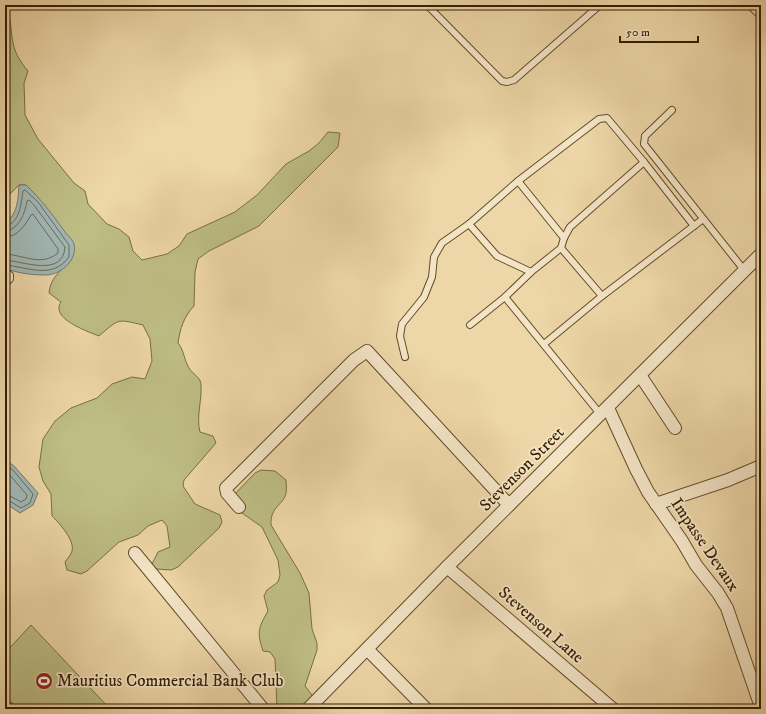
<svg xmlns="http://www.w3.org/2000/svg" width="766" height="714" font-family="'IM FELL DW Pica',serif">
<style>
.green{fill:#bdbd84;stroke:#796e42}
.water{fill:#a0b6b4;stroke:#75796c}
.lines{fill:none;stroke-linecap:round;stroke-linejoin:round}
.shore{stroke:#6a6a5a;stroke-width:1}
.stream{stroke:#75796c;stroke-width:3}
.lane-casing{stroke:#634c2a;stroke-width:8}
.street-casing{stroke:#634c2a;stroke-width:14}
.lane{stroke:#f3e4c6;stroke-width:6}
.street{stroke:#f3e4c6;stroke-width:12}
.labels{text-anchor:middle;dominant-baseline:central;stroke-width:3.5;stroke-linejoin:round;paint-order:stroke}
.street-label{font-size:17px;fill:#351e01;stroke:#f3e4c6}
.poi-label{font-size:17px;fill:#351e01;stroke:#f3e4c6;text-anchor:start}
</style>
<rect width="100%" height="100%" fill="#edd6a7"/>
<filter id="stains"><feTurbulence type="fractalNoise" baseFrequency=".005" numOctaves="4"/><feColorMatrix values="0 0 0 0 .2 0 0 0 0 .09 0 0 0 0 .02 0 0 0 .5 -.17"/></filter>
<radialGradient id="worn" r=".72"><stop offset=".6" stop-color="#630" stop-opacity="0"/><stop offset="1" stop-color="#630" stop-opacity=".3"/></radialGradient>
<!-- green -->
<g class="green">
<path d="M5,18L10,20C13,44 12,52 28,71L24,83L25,115L38,139L74,183L85,191L88,204L107,224L119,229L129,237L133,251L142,260L167,254L179,246L187,234L235,212L257,195L286,164L309,151L319,143L328,132L340,133L338,147L259,226L209,251L198,259L195,272L194,306C184,316 180,329 178,343C184,350 184,360 189,368C193,375 201,377 201,385C202,401 196,417 200,432L213,436L216,443L184,480L183,486L195,504L220,515L222,522L219,528L178,567L171,570L157,569L152,564L158,552L170,547L167,526L162,520L148,526L138,535L119,542L87,571L81,574L67,570L65,562C67,559 71,555 72,551C75,540 59,523 52,516L51,494L43,481L39,467L43,439L55,421L71,408L97,398L112,384L132,377L145,379L152,361L150,339L143,325C117,319 120,318 99,336C89,332 58,321 59,308C59,305 60,304 61,302L49,293C50,280 59,271 69,263L26,185H19L9,195L5,190Z"/>
<path d="M261,470L275,471L286,480C286,484 287,489 286,493C284,505 270,506 271,525L300,573L309,593L312,629L317,643V650L305,686L312,695L314,709H277L275,659L270,652L263,651C257,633 258,628 268,611L264,596L267,590L278,582L280,575L278,560L262,527L232,506L231,498L255,473Z"/>
<polygon points="31,625 110,709 5,709 5,653"/>
</g>
<!-- water -->
<g class="water">
<path d="M19,185H26C41,199 53,215 65,232C67,235 73,240 74,244C78,261 59,276 44,275C32,275 16,273 5,268V223C18,214 18,199 19,185Z"/>
<polygon points="5,460 14,466 38,493 33,505 20,513 5,503"/>
</g>
<g class="lines">
<!-- shore -->
<g class="shore">
<path d="M5,226C20,224 21,203 23,191L25,190L38,202L69,245V257C52,280 28,267 5,265"/>
<path d="M5,231C19,230 25,213 27,201L29,200L34,205L65,247C63,278 22,261 5,260"/>
<path d="M5,237C18,237 25,225 31,215L33,214L58,249V253C41,267 24,255 5,254"/>
<polyline points="5,465 12,469 33,494 30,503 21,508 8,500 5,500"/>
<polyline points="5,471 8,473 27,495 26,499 21,502 10,496 5,495"/>
</g>
<!-- stream -->
<polyline class="stream" points="5,699 19,709"/>
<defs>
<g id="lane">
<polyline points="427,5 502,81 507,82 514,80 600,5"/>
<polyline points="749,5 761,16"/>
<polyline points="672,110 645,136 644,144 744,270"/>
<polyline points="518,181 564,238"/>
<polyline points="561,248 602,296"/>
<polyline points="5,272 10,275 10,279 5,284"/>
<polyline points="531,272 497,256 469,224 518,181 599,119 607,118 644,162 694,226"/>
<polyline points="505,297 601,415"/>
<polyline points="470,325 505,297 531,272 561,248 564,238 570,227 644,162"/>
<polyline points="544,344 602,296 703,219"/>
<polyline points="405,357 400,336 402,324 424,297 432,277 434,257 442,243 469,224"/>
</g>
<g id="street">
<polyline points="640,375 675,428"/>
<polyline points="608,408 636,469 648,492 682,541 696,565 718,593 727,608 761,707"/>
<polyline points="656,504 728,480 761,466"/>
<polyline points="239,507 227,493 226,488 354,360 367,351 509,505"/>
<polyline points="135,553 263,709"/>
<polyline points="447,567 613,709"/>
<polyline points="367,649 426,709"/>
<polyline points="308,709 447,567 761,254"/>
</g>
</defs>
<!-- lane casing -->
<use href="#lane" class="lane-casing"/>
<!-- street casing -->
<use href="#street" class="street-casing"/>
<!-- lane -->
<use href="#lane" class="lane"/>
<!-- street -->
<use href="#street" class="street"/>
</g>
<!-- icons -->
<defs>
<symbol id="stadium-disc" viewBox="-11 -11 22 22"><circle r="9.5" fill="#8f2418" stroke="#f3e4c6"/><path d="M0-5a6.5 5 0 1 0 0 10a6.5 5 0 1 0 0-10ZM-3.5-1.8h7v3.6h-7Z" fill="#fff"/></symbol>
</defs>
<g fill-rule="evenodd">
<use href="#stadium-disc" x="34" y="671" width="20" height="20"/>
</g>
<g class="labels">
<!-- street labels -->
<g class="street-label">
<text transform="translate(522 469) rotate(-45)">Stevenson Street</text>
<text transform="translate(705 545) rotate(56)">Impasse Devaux</text>
<text transform="translate(541 625) rotate(41)">Stevenson Lane</text>
</g>
<!-- poi labels -->
<g class="poi-label">
<text x="57" y="681">Mauritius Commercial Bank Club</text>
</g>
</g>
<!-- margin -->
<rect width="766" height="714" fill="none" stroke="#edd6a7" stroke-width="20"/>
<rect x="6" y="6" width="754" height="702" fill="none" stroke="#351e01" stroke-width="2"/>
<rect x="10" y="10" width="746" height="694" fill="none" stroke="#351e01"/>
<!-- scale -->
<path d="M620 36v6h78v-6" fill="none" stroke="#351e01" stroke-width="2"/>
<text x="626" y="36" font-size="12" fill="#351e01" stroke="#f3e4c6" stroke-width="3" paint-order="stroke">50 m</text>
<rect width="100%" height="100%" filter="url(#stains)"/>
<rect width="100%" height="100%" fill="url(#worn)"/>
</svg>
